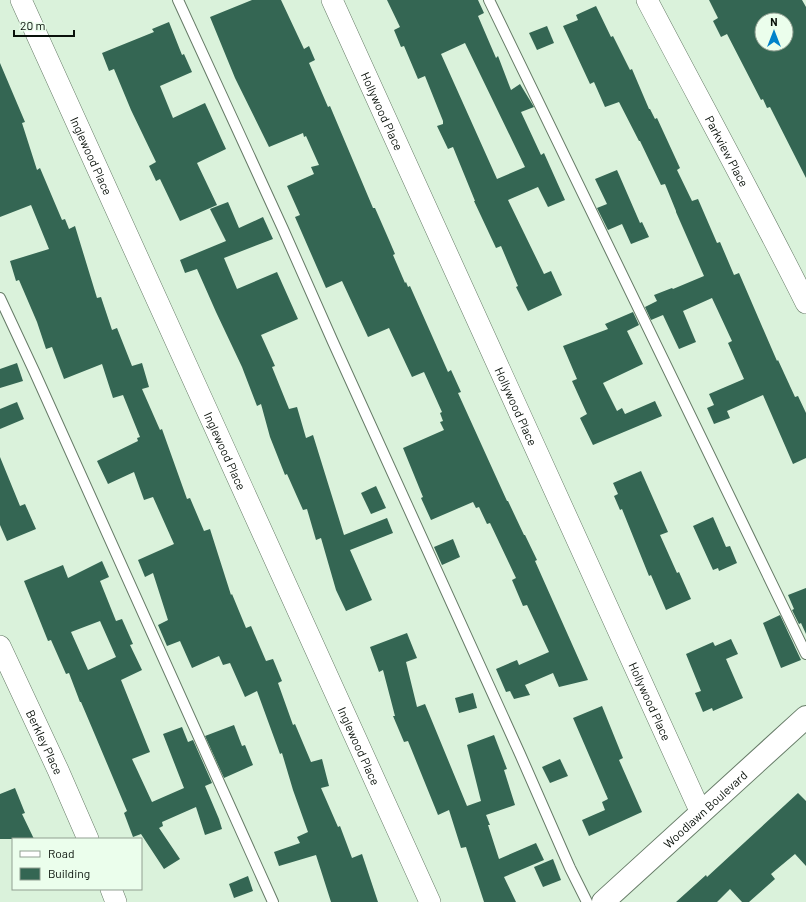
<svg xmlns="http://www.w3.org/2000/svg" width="806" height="902" font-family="Barlow,sans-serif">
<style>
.building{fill:#346653;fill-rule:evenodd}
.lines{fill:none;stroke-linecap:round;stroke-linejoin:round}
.lane-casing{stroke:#667b67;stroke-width:12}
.street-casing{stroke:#667b67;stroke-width:22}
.secondary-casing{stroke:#667b67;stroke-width:24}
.lane{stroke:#fff;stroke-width:10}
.street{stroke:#fff;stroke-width:21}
.secondary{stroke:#fff;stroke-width:22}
.labels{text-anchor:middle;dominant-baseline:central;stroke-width:4;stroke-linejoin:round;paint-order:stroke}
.street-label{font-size:12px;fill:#09110a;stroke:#ebfeec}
</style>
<rect width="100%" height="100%" fill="#daf2db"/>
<!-- building -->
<g class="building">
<polygon points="252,0 281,0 304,49 309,46 315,60 309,63 328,107 330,106 373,208 375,208 389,240 395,254 393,255 405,283 406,282 408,287 410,286 448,372 451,370 461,392 458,393 507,501 508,501 524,535 525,535 537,560 535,561 588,680 559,687 553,673 525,685 530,695 514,699 510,691 506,692 496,669 517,660 519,665 549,652 527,605 523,606 512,580 516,578 490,523 487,524 479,507 476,508 473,502 431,520 421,498 423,497 403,448 444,430 440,422 443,421 440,413 442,412 424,372 412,377 389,328 368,337 342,281 326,288 295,217 300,215 287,186 314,174 311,167 319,165 306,136 304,137 303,133 269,147 235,78 210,17"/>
<path d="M387,0H478L484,13L478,16L496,58L498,56L511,90L520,84L534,107L521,112L541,155L544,153L565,200L548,207L538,187L508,200L544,274L551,271L562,295L528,311L516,287L518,286L501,246L496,248L474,201H475L453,147L448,149L437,126L443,124V121L425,76L418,79L404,46L401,47L394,30L400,27ZM465,43L525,167L497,179L441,54Z"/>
<path d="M709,0H802L806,7V178L770,107L767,108L763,99L761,100L727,34L721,37L713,21L718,18ZM762,20H786V44H762Z"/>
<polygon points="596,6 611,37 613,36 630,70 632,69 649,109 650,109 655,119 657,118 680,168 677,170 692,201 698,199 717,243 720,242 734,275 739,273 777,361 778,360 795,397 798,396 806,413 806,458 793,464 763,395 727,411 730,418 714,424 707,408 714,405 709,394 744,379 728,343 732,341 712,298 683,311 696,342 679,349 663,315 651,320 645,307 657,301 654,295 672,288 673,289 704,276 676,212 676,211 665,184 661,185 640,141 639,141 619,102 605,107 594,82 590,84 563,26 578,20 576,15"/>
<polygon points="169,22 182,55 184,54 192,72 160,86 173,118 205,103 226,149 197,163 217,205 180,221 160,179 156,181 149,166 156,162 131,110 114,69 109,71 102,53 154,32 152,29"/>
<polygon points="547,26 554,43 537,50 529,33"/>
<polygon points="0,63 25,122 22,123 37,170 40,168 62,220 65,219 69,229 75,226 97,298 101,297 112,330 117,328 132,366 142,363 149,387 142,389 160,430 162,429 187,499 190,498 204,531 210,529 231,595 232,594 246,628 251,626 266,661 273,659 282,681 278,683 293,725 295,724 311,762 322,759 329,786 321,788 338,827 340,826 352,858 362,854 378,902 331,902 316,855 279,866 274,852 300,843 297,837 308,832 293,790 282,753 280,754 257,691 245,697 230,663 223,665 219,656 192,668 180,641 167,646 158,625 168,620 153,573 145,577 138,560 174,544 153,497 144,500 134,472 108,484 97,461 138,441 137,438 140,437 123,395 113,398 102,364 64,379 52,347 46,349 37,322 19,280 16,281 10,261 49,249 31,205 0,217"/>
<polygon points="617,170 640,223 642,222 649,237 631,244 622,224 608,230 597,208 607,204 595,179"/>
<polygon points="228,202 239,228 263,217 273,239 224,258 237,289 277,272 298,319 261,335 275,366 272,367 289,409 297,407 306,438 313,435 344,535 387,518 393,533 350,550 372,600 346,611 336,590 321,538 316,540 307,509 303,510 287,474 285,475 270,437 261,404 257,406 242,367 216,312 197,269 185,273 180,260 226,241 210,209"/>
<polygon points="633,312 639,325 627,331 643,364 603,383 617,411 622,408 625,414 655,401 662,416 593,445 580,418 587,414 572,381 577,379 563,346 608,329 605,324"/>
<polygon points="17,363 23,381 0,388 0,369"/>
<polygon points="17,402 24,419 0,429 0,409"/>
<polygon points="0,457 20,506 25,504 36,529 7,541 0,525"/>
<polygon points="641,471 668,532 660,535 677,573 679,572 691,599 666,610 651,575 649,576 622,509 620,510 614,496 618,494 613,483"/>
<polygon points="376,486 386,508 371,514 361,493"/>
<polygon points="713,517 726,547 730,546 737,563 719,571 718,568 713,570 693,526"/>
<polygon points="453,539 460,557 442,565 434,547"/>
<path d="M102,561L109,577L100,581L116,621L122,619L133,644L130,645L142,670L121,680L150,752L132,759L152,802L184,788L163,734L182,727L188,742L193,740L212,783L205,786L219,819L222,829L205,835L196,807L162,822L163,826L159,828L180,859L164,869L141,834L133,837L124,813L127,811L95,735L81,702H80L69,673L66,674L51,640L48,641L24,581L63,565L68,578ZM100,621L116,657L88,670L71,632Z"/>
<polygon points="806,588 806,634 801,623 799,624 792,610 794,609 788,595"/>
<polygon points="780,615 801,660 781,668 763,623"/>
<polygon points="407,633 417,658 406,662 417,707 425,704 467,806 481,801 467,745 494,735 507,769 504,770 515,805 486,815 490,825 488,825 499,859 536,843 544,860 504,877 516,902 484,902 466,847 461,848 449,810 438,815 408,741 404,742 393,716 395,716 383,670 379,672 370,647"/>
<polygon points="731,639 738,654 726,659 743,698 713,711 712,708 703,712 695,693 701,691 686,654 713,642 715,646"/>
<polygon points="473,693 477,708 459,713 455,698"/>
<polygon points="602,706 623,758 619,760 642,812 589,836 582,820 605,810 602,802 608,799 573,718"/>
<polygon points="234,725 242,746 245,745 253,765 224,778 205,736"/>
<polygon points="560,759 568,776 550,783 542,767"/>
<polygon points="15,788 25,813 22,814 34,839 0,839 0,794"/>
<polygon points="798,793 806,801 806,866 795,854 771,874 775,879 749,902 742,902 730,889 717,902 676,902 706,875 707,877"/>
<polygon points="553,859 561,880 543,887 534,867"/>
<polygon points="248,876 253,891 234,898 229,884"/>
</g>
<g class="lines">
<defs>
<g id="lane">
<polyline points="178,0 283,229 333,342 520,754 570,868 587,902"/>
<polyline points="489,0 806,654"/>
<polyline points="0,298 35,373 273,902"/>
</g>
<g id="street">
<path id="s1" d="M21,0L430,902"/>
<path id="s2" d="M332,0L701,813"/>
<path id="s3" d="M647,0C700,101 755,201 806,303"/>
<path id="s4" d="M0,646L58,770L88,839"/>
<polyline points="111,889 116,902"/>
</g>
<g id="secondary">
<path id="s5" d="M603,902L806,717"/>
</g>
</defs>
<!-- lane casing -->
<use href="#lane" class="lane-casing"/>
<!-- street casing -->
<use href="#street" class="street-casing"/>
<!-- secondary casing -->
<use href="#secondary" class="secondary-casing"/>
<!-- lane -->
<use href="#lane" class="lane"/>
<!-- street -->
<use href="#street" class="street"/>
<!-- secondary -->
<use href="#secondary" class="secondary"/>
</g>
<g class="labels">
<!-- street labels -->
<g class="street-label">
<text stroke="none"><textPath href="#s2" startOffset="122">Hollywood Place</textPath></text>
<text stroke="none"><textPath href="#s3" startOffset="171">Parkview Place</textPath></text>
<text stroke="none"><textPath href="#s1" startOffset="171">Inglewood Place</textPath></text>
<text stroke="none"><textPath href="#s2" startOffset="446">Hollywood Place</textPath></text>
<text stroke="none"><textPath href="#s1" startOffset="495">Inglewood Place</textPath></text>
<text stroke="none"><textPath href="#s2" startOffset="770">Hollywood Place</textPath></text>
<text stroke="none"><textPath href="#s4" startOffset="106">Berkley Place</textPath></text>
<text stroke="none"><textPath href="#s1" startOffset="819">Inglewood Place</textPath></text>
<text stroke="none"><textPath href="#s5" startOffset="138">Woodlawn Boulevard</textPath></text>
</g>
</g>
<!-- legend -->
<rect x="12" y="838" width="130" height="52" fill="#ebfeec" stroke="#919f92"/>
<rect x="20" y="851" width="20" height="6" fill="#ffffff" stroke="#919f92"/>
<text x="48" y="858" font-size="12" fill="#09110a">Road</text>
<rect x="20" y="868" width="20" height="12" fill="#346653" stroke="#919f92"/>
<text x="48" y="878" font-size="12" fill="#09110a">Building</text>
<!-- north arrow -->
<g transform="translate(774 32)"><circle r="19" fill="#ebfeec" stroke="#919f92"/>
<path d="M0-3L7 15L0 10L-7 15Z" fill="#0082ca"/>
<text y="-6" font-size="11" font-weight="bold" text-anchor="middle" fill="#09110a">N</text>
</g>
<!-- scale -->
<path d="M14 30v6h60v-6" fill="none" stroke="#09110a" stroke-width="2"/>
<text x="20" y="30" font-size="12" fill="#09110a" stroke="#ebfeec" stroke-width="3" paint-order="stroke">20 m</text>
</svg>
